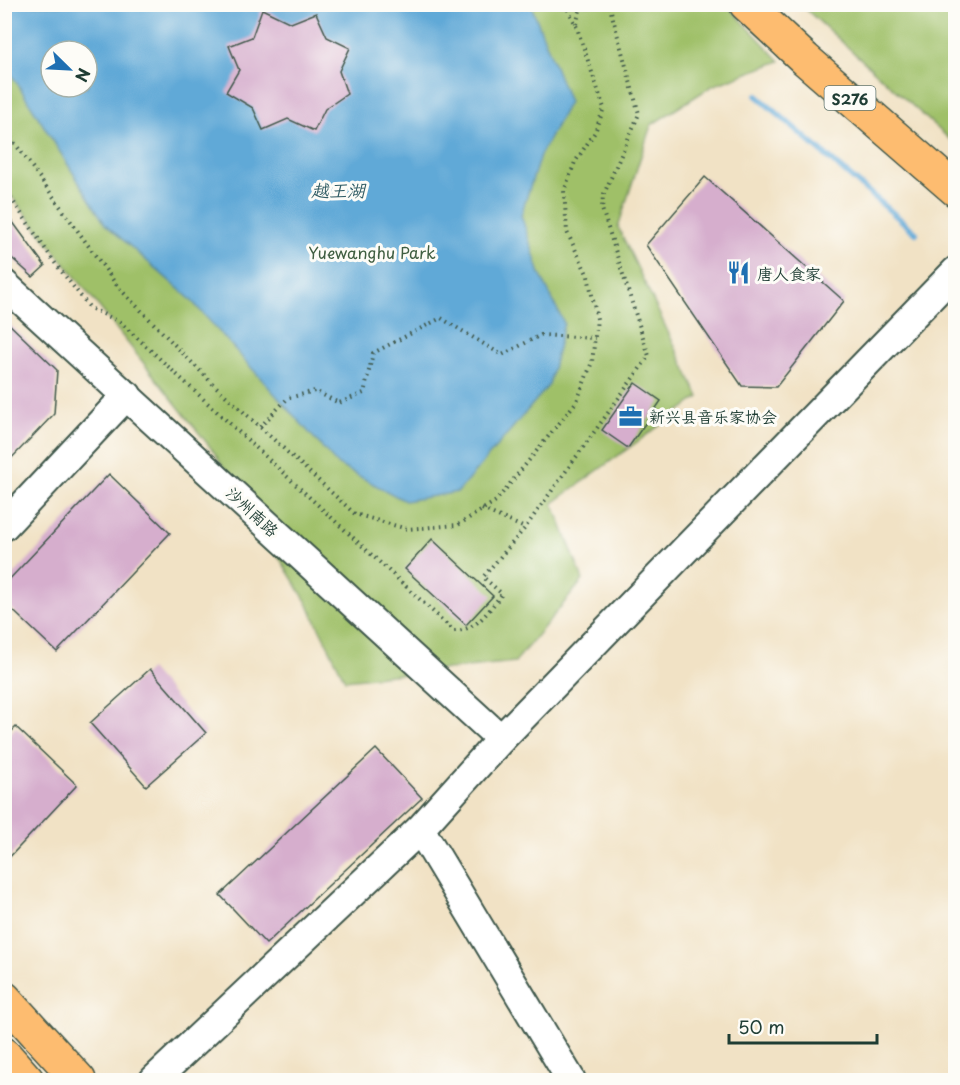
<svg xmlns="http://www.w3.org/2000/svg" width="960" height="1085" font-family="'Playpen Sans','LXGW WenKai TC',sans-serif">
<style>
.green{fill:#9fc068;stroke:#5f7e4e;stroke-width:1.5;fill-rule:evenodd}
.water{fill:#60a9d7;stroke:#407386;stroke-width:1.5;fill-rule:evenodd}
.lines{fill:none;stroke-linecap:round;stroke-linejoin:round}
.stream{stroke:#60a9d7;stroke-width:6}
.building{fill:#d6aecd}
.minor-casing{stroke:#3e564a;stroke-width:32}
.major-casing{stroke:#3e564a;stroke-width:36}
.path{stroke:#3e564a;stroke-width:4;stroke-dasharray:1.5 4.5;stroke-linecap:butt}
.minor{stroke:#fff;stroke-width:28}
.major{stroke:#fdbc6f;stroke-width:33}
.labels{text-anchor:middle;dominant-baseline:central;stroke-width:6;stroke-linejoin:round;paint-order:stroke}
.shield{fill:#fdfcf7;stroke:#62766e;stroke-width:1.5}
.shield-label{font-size:15px;font-weight:bold;fill:#1f3d34}
.park-label{font-size:16px;fill:#3f5e41;stroke:#fdfcf7}
.poi-label{font-size:16px;fill:#1f3d34;stroke:#fdfcf7;text-anchor:start}
.street-label{font-size:16px;fill:#1f3d34;stroke:#fdfcf7}
.water-label{font-size:18px;font-style:italic;fill:#325d65;stroke:#fdfcf7}
</style>
<rect width="100%" height="100%" fill="#fdfcf7"/>
<filter id="ink" filterUnits="userSpaceOnUse"><feTurbulence type="fractalNoise" baseFrequency=".0167" numOctaves="2"/><feDisplacementMap in="SourceGraphic" scale="12" xChannelSelector="R" yChannelSelector="G"/><feConvolveMatrix kernelMatrix="1 2 1 2 8 2 1 2 1" color-interpolation-filters="sRGB"/></filter>
<filter id="wash" filterUnits="userSpaceOnUse"><feTurbulence type="fractalNoise" baseFrequency=".008" numOctaves="4" result="noise"/><feDisplacementMap in="SourceGraphic" scale="24" xChannelSelector="R" yChannelSelector="G"/><feGaussianBlur stdDeviation="1.35" result="paint"/><feColorMatrix in="noise" values="0 0 0 0 0 0 0 0 0 0 0 0 0 0 0 0 0 1.4 0 .05"/><feComposite in="paint" operator="in"/></filter>
<g filter="url(#wash)">
<rect width="100%" height="100%" fill="#f1e2c5"/>
<!-- green -->
<g class="green">
<path d="M5,5H727L780,61L712,86L651,125L618,227L699,397L553,503L583,580L515,662L345,680L306,601L214,452L5,188ZM51,51H87V87H51Z"/>
<polygon points="801,5 955,5 955,144"/>
</g>
<!-- water -->
<path class="water" d="M5,5H531L569,102L540,156L521,215L540,274L564,323L549,385L458,492L405,501L338,465L190,299L105,224L5,64ZM51,51H87V87H51Z"/>
<g class="lines">
<!-- stream -->
<polyline class="stream" points="757,96 916,233"/>
</g>
<g id="blocks">
<!-- building -->
<g class="building">
<polygon points="262,9 291,23 316,13 327,37 350,48 339,71 347,94 325,109 314,131 288,119 263,130 253,108 226,92 239,70 229,46 252,37"/>
<polygon points="705,177 844,301 776,387 742,386 646,245"/>
<polygon points="4,210 45,266 33,277 4,251"/>
<polygon points="4,319 57,370 54,414 4,466"/>
<polygon points="635,383 661,401 628,448 602,430"/>
<polygon points="109,474 170,533 57,652 4,602 4,585"/>
<polygon points="432,539 493,596 466,625 405,569"/>
<polygon points="150,669 206,733 146,786 90,723"/>
<polygon points="16,727 77,785 4,863 4,739"/>
<polygon points="376,749 422,798 266,944 220,895"/>
</g>
</g>
</g>
<g filter="url(#ink)">
<use href="#blocks" fill-opacity="0" stroke="#3e564a" stroke-width="1.5"/>
<g class="lines">
<defs>
<g id="minor">
<polyline points="4,284 501,739"/>
<polyline points="4,526 127,395"/>
<polyline points="420,829 571,1080"/>
<polyline points="154,1080 420,829 501,739 956,271"/>
</g>
<g id="major">
<polyline points="746,4 805,59 956,190"/>
<polyline points="4,998 79,1080"/>
<polyline points="4,1054 27,1080"/>
</g>
</defs>
<!-- minor casing -->
<use href="#minor" class="minor-casing"/>
<!-- major casing -->
<use href="#major" class="major-casing"/>
<!-- path -->
<g class="path">
<polyline points="576,24 582,4"/>
<polyline points="4,128 118,287 212,383 355,514 407,529 458,525 496,501 577,401 592,362 597,319 588,276 567,232 564,191 575,162 595,132 604,108 576,25 565,4"/>
<path d="M4,188L55,263L90,308L120,322L454,631C478,630 488,611 502,594L483,577L525,528L649,356L602,209L603,196L639,114L609,4"/>
<polyline points="260,427 288,398 315,391 339,403 364,393 373,353 441,318 502,355 541,335 595,338"/>
<polyline points="482,509 525,528"/>
</g>
<!-- minor -->
<use href="#minor" class="minor"/>
<!-- major -->
<use href="#major" class="major"/>
</g>
</g>
<!-- icons -->
<defs>
<symbol id="restaurant-bare" viewBox="-9 -9 18 18"><path d="M-5-6h1v4h1v-4h1v4h1v-4h1v5L-1.5 .5V6h-2V.5L-5-1ZM5-6V6H3V1.5H1.5Q1.5-4 5-6Z" fill="#1f6fb2" stroke="#fdfcf7" stroke-width="2.5" paint-order="stroke"/></symbol>
<symbol id="office-bare" viewBox="-9 -9 18 18"><path d="M-6-3h4V-5.5h4V-3h4V5H-6ZM-1-4.5V-3h2v-1.5ZM-6 0V1H6V0Z" fill="#1f6fb2" stroke="#fdfcf7" stroke-width="2.5" paint-order="stroke"/></symbol>
</defs>
<g fill-rule="evenodd">
<use href="#restaurant-bare" x="722" y="256" width="33" height="33"/>
<use href="#office-bare" x="614" y="400" width="33" height="33"/>
</g>
<g class="labels">
<!-- shield labels -->
<rect class="shield" x="824.5" y="86" width="51" height="24" rx="4.5"/>
<g class="shield-label">
<text x="850" y="98">S276</text>
</g>
<!-- park labels -->
<g class="park-label">
<text x="372" y="252">Yuewanghu Park</text>
</g>
<!-- poi labels -->
<g class="poi-label">
<text x="757" y="273">唐人食家</text>
<text x="649" y="416">新兴县音乐家协会</text>
</g>
<!-- street labels -->
<g class="street-label">
<text transform="translate(253 511) rotate(43)">沙州南路</text>
</g>
<!-- water labels -->
<g class="water-label">
<text x="338" y="189">越王湖</text>
</g>
</g>
<!-- margin -->
<rect width="960" height="1085" fill="none" stroke="#fdfcf7" stroke-width="24"/>
<!-- north arrow -->
<g transform="translate(69 69) rotate(114)"><circle r="28" fill="#fdfcf7" stroke="#a4b0a9" stroke-width="1.5"/>
<path d="M0-4.5L10 22L0 15L-10 22Z" fill="#1f6fb2"/>
<text y="-9" font-size="16" font-weight="bold" text-anchor="middle" fill="#1f3d34">N</text>
</g>
<!-- scale -->
<path d="M729 1034v9h148v-9" fill="none" stroke="#1f3d34" stroke-width="3"/>
<text x="738" y="1034" font-size="18" fill="#1f3d34" stroke="#fdfcf7" stroke-width="4.5" paint-order="stroke">50 m</text>
</svg>
